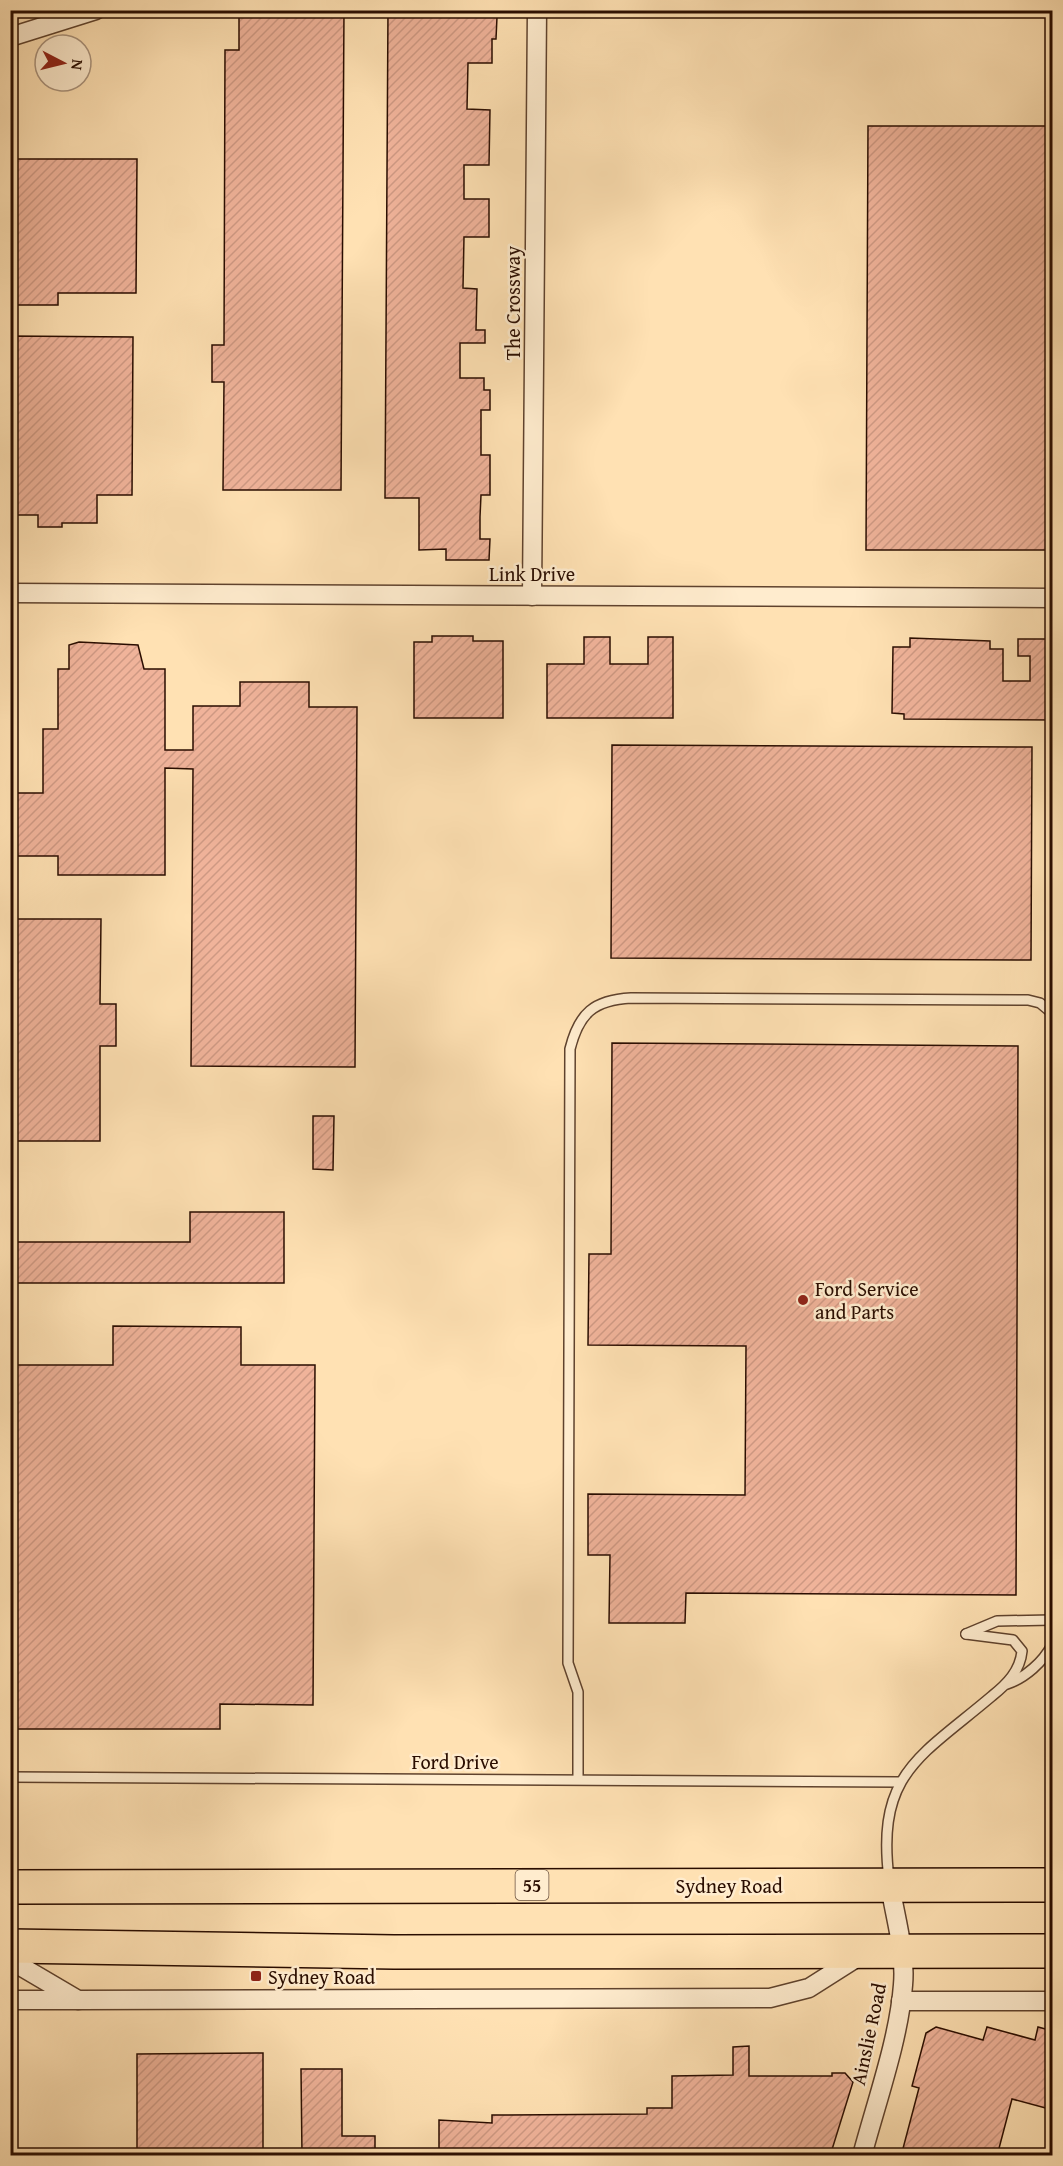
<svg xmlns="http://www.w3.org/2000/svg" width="1063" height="2166" font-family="'Gentium Book Plus',serif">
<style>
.building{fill:url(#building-hatch);stroke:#2a0d00;stroke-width:1.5}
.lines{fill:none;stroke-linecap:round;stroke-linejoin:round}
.lane-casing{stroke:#5f422d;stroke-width:12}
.street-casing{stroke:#5f422d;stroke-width:21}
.highway-casing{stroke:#2a0d00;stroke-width:36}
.lane{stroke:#ffecce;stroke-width:9}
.street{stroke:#ffecce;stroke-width:18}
.highway{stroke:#ffe1b3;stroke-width:33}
.poi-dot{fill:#8f2418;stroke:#ffecce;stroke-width:2}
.labels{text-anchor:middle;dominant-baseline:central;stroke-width:5;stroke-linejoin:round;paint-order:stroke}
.shield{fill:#ffecce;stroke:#6a503e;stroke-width:1.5}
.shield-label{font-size:18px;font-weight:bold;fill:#2a0d00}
.street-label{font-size:20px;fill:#2a0d00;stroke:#ffecce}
.poi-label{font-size:20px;fill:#2a0d00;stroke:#ffecce;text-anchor:start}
</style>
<defs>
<pattern id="building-hatch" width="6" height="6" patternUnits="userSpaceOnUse" patternTransform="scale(1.5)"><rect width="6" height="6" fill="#f0b39a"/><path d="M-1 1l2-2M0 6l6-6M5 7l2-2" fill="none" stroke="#ce9983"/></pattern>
</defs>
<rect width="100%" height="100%" fill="#ffe1b3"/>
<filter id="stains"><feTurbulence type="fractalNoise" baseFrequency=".00333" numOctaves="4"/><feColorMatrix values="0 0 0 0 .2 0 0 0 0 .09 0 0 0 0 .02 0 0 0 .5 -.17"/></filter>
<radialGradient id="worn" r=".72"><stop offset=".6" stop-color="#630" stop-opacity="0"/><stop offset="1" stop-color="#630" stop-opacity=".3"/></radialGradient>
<!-- building -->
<g class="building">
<polygon points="253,10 344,10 341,490 223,490 224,382 212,382 212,345 224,345 225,50 239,50 239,15"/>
<polygon points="388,10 483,10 483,17 497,17 496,39 492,39 492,63 468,63 467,109 490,110 489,165 464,165 464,199 489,199 489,237 464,237 463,288 477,289 476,330 485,330 485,343 460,343 460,378 484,378 484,390 490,390 490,410 481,410 481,455 490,455 490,495 481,495 480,517 480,539 490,539 489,560 446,560 446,549 419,550 419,498 385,498"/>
<polygon points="868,126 1053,126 1053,550 866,550"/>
<polygon points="10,159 137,159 136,293 58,293 58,305 16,305 16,292 10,292"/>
<polygon points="10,336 133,337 132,495 97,495 97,523 62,523 62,527 38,527 38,515 10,515"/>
<polygon points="432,636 473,636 473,641 503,641 503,718 414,718 414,642 432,642"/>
<polygon points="584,637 610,637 610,664 648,664 648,637 673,637 673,718 547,718 547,664 584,664"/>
<polygon points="910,638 990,641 990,649 1003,649 1003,681 1030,681 1030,656 1018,656 1018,639 1053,639 1053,720 904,719 904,714 892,713 893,647 910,647"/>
<polygon points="79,642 138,645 144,669 165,669 165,750 193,750 193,706 240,706 240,682 309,682 309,707 357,707 355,1067 191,1066 193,769 165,768 165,875 58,875 58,856 10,856 10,793 43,793 43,729 58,729 58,669 69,669 69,645"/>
<polygon points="612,745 1032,747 1031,960 611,958"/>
<polygon points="10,919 101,919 100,1004 116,1004 116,1046 100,1046 100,1141 10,1141"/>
<polygon points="612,1043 1018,1046 1016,1595 686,1593 685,1623 609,1623 610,1555 588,1555 588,1494 745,1495 746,1346 588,1345 589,1254 611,1254"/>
<polygon points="313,1116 334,1116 333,1170 313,1169"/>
<polygon points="190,1212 284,1212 284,1283 14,1283 14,1242 190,1242"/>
<polygon points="113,1326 241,1327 241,1365 315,1365 313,1705 220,1704 220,1729 10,1729 10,1365 113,1365"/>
<polygon points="936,2027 983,2040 987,2027 1035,2040 1038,2027 1053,2031 1053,2110 1012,2099 997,2156 901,2156 919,2088 912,2086 926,2033"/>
<polygon points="749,2046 749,2076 832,2076 832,2073 845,2073 853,2082 830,2156 439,2156 439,2120 492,2123 492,2115 647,2114 647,2108 672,2108 672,2076 733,2075 733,2047"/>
<polygon points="263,2053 263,2156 137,2156 137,2054"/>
<polygon points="301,2069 342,2069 342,2136 375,2136 375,2156 302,2156"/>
</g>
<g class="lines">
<defs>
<g id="lane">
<polyline points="966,1634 997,1621 1052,1620"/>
<path d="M1007,1684C1025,1678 1043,1662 1052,1645"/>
<polyline points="10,1777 899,1782"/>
<path d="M578,1779V1692L568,1663L570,1049C579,1013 594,1000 631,998L1028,1000L1040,1003L1052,1013"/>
<path d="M889,1879C876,1773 920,1757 992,1696C1007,1684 1020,1671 1022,1651L1013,1640L966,1634"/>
</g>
<g id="street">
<polyline points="10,37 96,10"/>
<polyline points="10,593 1052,598"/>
<polyline points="532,596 537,10"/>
<polyline points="10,1960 78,2000 770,1998 809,1988 861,1955"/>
<polyline points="10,2000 78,2000"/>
<polyline points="901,2001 1052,2001"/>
<path d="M862,2156C876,2103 899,2039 903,1985C906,1952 895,1917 890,1885"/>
</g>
<g id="highway">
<polyline points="10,1887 1052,1885"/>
<polyline points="10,1946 394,1952 1052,1951"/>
</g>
</defs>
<!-- lane casing -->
<use href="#lane" class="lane-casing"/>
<!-- street casing -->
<use href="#street" class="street-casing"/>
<!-- highway casing -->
<use href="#highway" class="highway-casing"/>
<!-- lane -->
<use href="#lane" class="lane"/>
<!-- street -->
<use href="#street" class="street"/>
<!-- highway -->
<use href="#highway" class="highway"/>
</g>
<!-- markers -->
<g class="poi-dot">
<circle cx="803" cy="1300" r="6"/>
<rect x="250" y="1970" width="12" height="12" rx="3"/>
</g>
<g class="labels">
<!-- shield labels -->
<rect class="shield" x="515.5" y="1870" width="33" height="30" rx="4.5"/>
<g class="shield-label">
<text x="532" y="1885">55</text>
</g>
<!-- street labels -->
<g class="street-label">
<text transform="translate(512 303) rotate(-90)">The Crossway</text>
<text x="532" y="573">Link Drive</text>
<text x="455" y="1761">Ford Drive</text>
<text x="729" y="1885">Sydney Road</text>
<text transform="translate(868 2034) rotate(-78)">Ainslie Road</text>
</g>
<!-- poi labels -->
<g class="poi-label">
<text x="815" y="1288">Ford Service<tspan x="815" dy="23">and Parts</tspan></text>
<text x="268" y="1976">Sydney Road</text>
</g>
</g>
<!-- margin -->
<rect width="1063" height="2166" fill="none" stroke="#ffe1b3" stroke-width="36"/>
<rect x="12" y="12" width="1039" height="2142" fill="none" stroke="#2a0d00" stroke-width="3"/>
<rect x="18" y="18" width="1027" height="2130" fill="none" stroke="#2a0d00" stroke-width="1.5"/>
<!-- north arrow -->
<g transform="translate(63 63) rotate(97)"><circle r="28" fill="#ffecce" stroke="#aa937c" stroke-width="1.5"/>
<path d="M0-4.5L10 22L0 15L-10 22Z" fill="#8f2418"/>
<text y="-9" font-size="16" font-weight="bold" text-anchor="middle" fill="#2a0d00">N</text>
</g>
<rect width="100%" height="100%" filter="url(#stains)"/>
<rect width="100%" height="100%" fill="url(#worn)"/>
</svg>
